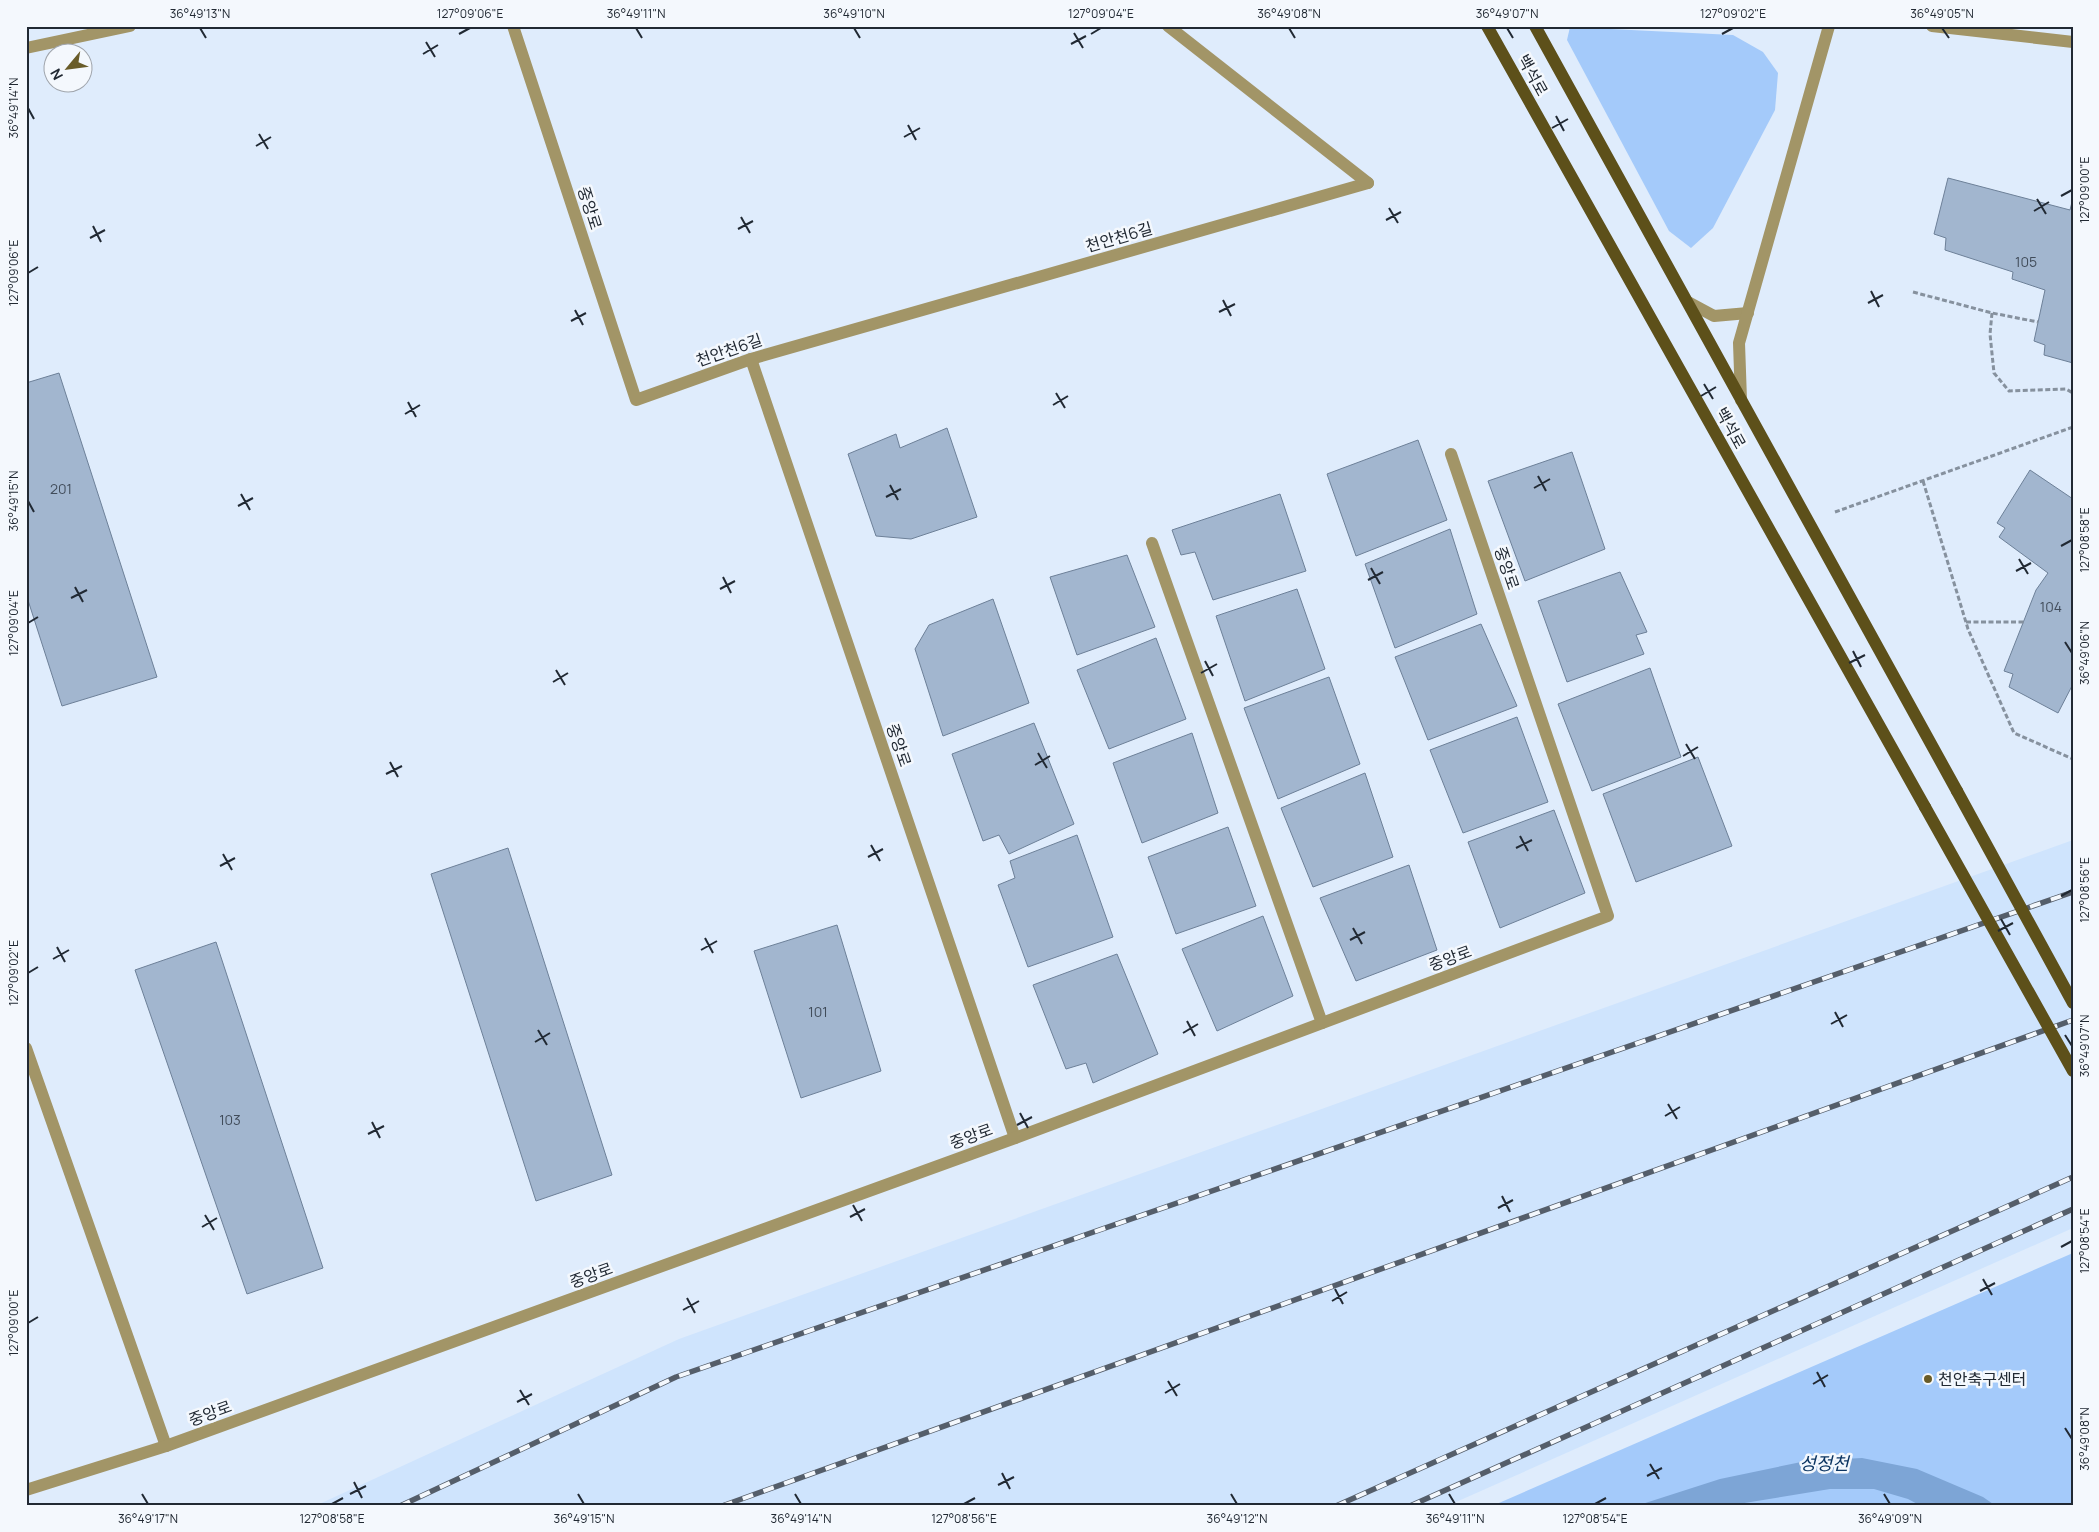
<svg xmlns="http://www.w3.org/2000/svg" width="2099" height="1532" font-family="Manrope,'Noto Sans KR',sans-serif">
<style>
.built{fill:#cfe4fd}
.green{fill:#a4cafa}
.water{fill:#7da5d6}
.building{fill:#a2b6cf;stroke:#6d8098}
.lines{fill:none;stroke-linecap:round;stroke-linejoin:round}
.path{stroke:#86919e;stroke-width:3;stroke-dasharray:5 2.5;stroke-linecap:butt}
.minor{stroke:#a29567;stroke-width:12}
.major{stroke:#5d501a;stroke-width:12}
.rail-casing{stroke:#555e6a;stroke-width:5.5}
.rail{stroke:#f4f8fd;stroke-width:4;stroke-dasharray:11;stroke-linecap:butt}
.major-bridge{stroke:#5d501a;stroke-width:12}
.ticks{fill:none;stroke:#212933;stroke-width:2}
.poi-dot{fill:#695c29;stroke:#f4f8fd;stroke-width:2}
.labels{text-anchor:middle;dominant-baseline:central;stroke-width:5;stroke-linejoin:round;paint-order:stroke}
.number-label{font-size:14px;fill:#414c5a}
.street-label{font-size:16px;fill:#212933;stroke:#f4f8fd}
.poi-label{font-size:16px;fill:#212933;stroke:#f4f8fd;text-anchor:start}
.water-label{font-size:18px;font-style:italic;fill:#0b3461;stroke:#f4f8fd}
.neatline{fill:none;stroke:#212933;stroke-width:2}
.ticks-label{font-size:12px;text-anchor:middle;fill:#212933}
</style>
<rect width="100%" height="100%" fill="#dfecfc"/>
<!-- built -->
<polygon class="built" points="2073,840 2073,1228 1447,1506 315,1506 679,1339"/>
<!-- green -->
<g class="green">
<polygon points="1570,27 1733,35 1763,52 1778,73 1775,110 1713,228 1691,248 1669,231 1567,40"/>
<polygon points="2073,1253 2073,1506 1492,1506"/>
</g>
<!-- water -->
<polygon class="water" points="1862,1458 1917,1469 1983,1497 1996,1506 1921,1506 1908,1499 1874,1489 1830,1489 1726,1506 1636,1506 1720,1479 1806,1461"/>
<!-- building -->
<g class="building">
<polygon points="1948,178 2070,210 2073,198 2073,363 2044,355 2045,345 2034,341 2045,290 2012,279 2013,272 1945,250 1946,238 1934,234"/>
<polygon points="59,373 157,677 62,706 26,594 26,383"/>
<polygon points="947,428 977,517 911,539 876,536 848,454 896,434 900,448"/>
<polygon points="1418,440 1447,520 1356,556 1327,474"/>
<polygon points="1572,452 1605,549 1525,581 1488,481"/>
<polygon points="2030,470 2073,499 2073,684 2058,713 2009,687 2013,674 2004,671 2036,590 2048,573 1999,537 2005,528 1997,523"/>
<polygon points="1280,494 1306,571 1213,600 1195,552 1181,555 1172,530"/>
<polygon points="1450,529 1477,614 1395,648 1365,564"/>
<polygon points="1127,555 1155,627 1077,655 1050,577"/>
<polygon points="1620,572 1647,632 1636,635 1644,654 1567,682 1538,601"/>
<polygon points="1297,589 1325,669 1245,701 1216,616"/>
<polygon points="993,599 1029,703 943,736 915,649 929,625"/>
<polygon points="1481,624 1517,706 1428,740 1395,657"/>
<polygon points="1156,638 1186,719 1109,749 1077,670"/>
<polygon points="1650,668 1681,757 1592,791 1558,704"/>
<polygon points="1329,677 1360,764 1278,799 1244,708"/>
<polygon points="1517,717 1548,802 1463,833 1430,750"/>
<polygon points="1034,723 1074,824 1009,854 999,835 983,841 952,754"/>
<polygon points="1192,733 1218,813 1142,843 1113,763"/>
<polygon points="1698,757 1732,846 1636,882 1603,794"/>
<polygon points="1365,773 1393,857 1313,887 1281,808"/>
<polygon points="1554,810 1585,893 1500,928 1468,842"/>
<polygon points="1228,827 1256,906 1176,934 1148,857"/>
<polygon points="1077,835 1113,937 1028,967 998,885 1015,878 1010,861"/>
<polygon points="508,848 612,1175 536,1201 431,874"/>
<polygon points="1409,865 1437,950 1356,981 1320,898"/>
<polygon points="1263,916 1293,996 1217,1031 1182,949"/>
<polygon points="837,925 881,1071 801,1098 754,951"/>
<polygon points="216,942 323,1268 247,1294 135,970"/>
<polygon points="1117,954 1158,1054 1093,1083 1086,1063 1066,1069 1033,985"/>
</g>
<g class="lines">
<!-- path -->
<g class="path">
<polyline points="1913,292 1992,313 2038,322"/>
<polyline points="1992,313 1990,334 1994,373 2009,391 2066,389 2073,393"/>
<polyline points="1923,481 1968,629 2014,733 2073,759"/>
<polyline points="1835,512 2073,427"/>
<polyline points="1966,622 2024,622"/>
</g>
<!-- minor -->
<g class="minor">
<polyline points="513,26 636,400 751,359 1368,183"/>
<polyline points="1168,26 1368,183"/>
<polyline points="1932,26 2073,42"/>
<polyline points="26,48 130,26"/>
<polyline points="1688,302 1714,316 1748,313"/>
<polyline points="751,359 1015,1138"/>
<polyline points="1741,400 1739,343 1829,26"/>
<polyline points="1152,543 1322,1023"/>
<polyline points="26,1048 166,1446"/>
<polyline points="26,1490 166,1446 1015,1138 1608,916 1451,454"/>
</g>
<!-- major -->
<g class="major">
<polyline points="1487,26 1925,807"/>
<polyline points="1535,26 1957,791"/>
</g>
<defs>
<g id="rail">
<polyline points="400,1506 676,1377 2073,892"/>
<polyline points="722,1506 2073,1020"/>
<polyline points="1336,1506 2073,1177"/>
<polyline points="1410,1506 2073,1209"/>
</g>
</defs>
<!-- rail casing -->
<use href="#rail" class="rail-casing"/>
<!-- rail -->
<use href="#rail" class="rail"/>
<!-- major-bridge -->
<g class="major-bridge">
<polyline points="1957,791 2073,1003"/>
<polyline points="1925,807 2073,1071"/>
</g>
</g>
<!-- ticks -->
<path class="ticks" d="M200,28L206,38M636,28L642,38M854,28L860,38M1289,28L1295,38M1507,28L1513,38M1942,28L1949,38M1074,33L1083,48M459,34L470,28M1091,34L1101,28M1722,34L1733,28M426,42L435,57M1071,44L1086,36M423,54L438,45M28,108L34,119M1556,116L1564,131M908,125L916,140M1552,128L1568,119M259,134L268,149M904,137L920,128M256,146L271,137M2061,196L2072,190M2037,199L2046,214M1389,208L1398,223M2034,211L2049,202M741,217L750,233M1386,220L1401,212M93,226L101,242M738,229L753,221M90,238L105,230M28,273L38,267M1871,291L1879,307M1223,300L1231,316M1868,303L1883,295M575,310L583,325M1219,312L1235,304M571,321L586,313M1704,384L1713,399M1056,393L1065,408M1701,396L1716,387M408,402L416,417M1053,405L1068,396M405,414L420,405M1538,476L1546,491M890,485L898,500M1534,488L1550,479M241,494L250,510M886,497L901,489M28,501L34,512M238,506L253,498M2061,546L2072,540M2019,559L2028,574M1371,568L1380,584M2016,571L2031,563M723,577L731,593M1368,580L1383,572M75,587L83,602M720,589L735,581M71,598L87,590M28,623L38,617M2065,642L2072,653M1853,651L1861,667M1205,661L1213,676M1849,663L1865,655M556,670L565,685M1201,673L1217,664M553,682L568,673M1686,744L1695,759M1038,753L1047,768M1683,756L1698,747M390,762L398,777M1035,765L1050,756M386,774L402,766M1520,836L1528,851M871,845L880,861M1516,848L1532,840M223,854L232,870M868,857L883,849M220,866L235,858M2061,896L2072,890M2001,919L2010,935M1353,928L1362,944M1998,931L2013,923M705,938L713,953M1350,940L1365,932M57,947L65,962M701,950L717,941M53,959L69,950M28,973L38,967M1835,1012L1843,1027M1187,1021L1195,1036M1831,1024L1847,1015M538,1030L547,1045M1183,1033L1198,1024M2065,1035L2072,1046M535,1042L550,1033M1668,1104L1677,1119M1020,1113L1028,1128M1665,1116L1680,1107M372,1122L380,1138M1017,1125L1032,1117M368,1134L384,1126M1502,1196L1510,1212M853,1205L862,1221M1498,1208L1513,1200M205,1215L214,1230M850,1217L865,1209M202,1227L217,1218M2061,1247L2072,1241M1983,1279L1992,1295M1335,1289L1343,1304M1980,1291L1995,1283M687,1298L695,1313M1332,1301L1347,1292M683,1310L699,1301M28,1323L38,1317M1817,1372L1825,1387M1168,1381L1177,1396M1813,1384L1828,1375M520,1390L529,1405M1165,1393L1180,1384M517,1402L532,1394M2065,1428L2072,1439M1650,1464L1659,1479M1002,1473L1010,1489M1647,1476L1662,1468M354,1482L362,1498M998,1485L1014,1477M142,1494L148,1504M350,1494L366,1486M578,1494L584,1504M795,1494L801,1504M1231,1494L1237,1504M1449,1494L1455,1504M1884,1494L1890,1504M332,1504L343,1498M964,1504L975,1498M1595,1504L1606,1498"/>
<!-- markers -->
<circle class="poi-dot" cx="1928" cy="1379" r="5"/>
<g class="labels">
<!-- number labels -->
<g class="number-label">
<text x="2026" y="261">105</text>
<text x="61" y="488">201</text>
<text x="2051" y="606">104</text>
<text x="818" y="1011">101</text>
<text x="230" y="1119">103</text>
</g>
<!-- street labels -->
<g class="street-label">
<text transform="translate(1533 75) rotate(61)">백석로</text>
<text transform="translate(590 208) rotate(72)">중앙로</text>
<text transform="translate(1119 237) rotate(-16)">천안천6길</text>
<text transform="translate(729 350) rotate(-19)">천안천6길</text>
<text transform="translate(1731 428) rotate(61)">백석로</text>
<text transform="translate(1507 568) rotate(71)">중앙로</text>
<text transform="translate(899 745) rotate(71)">중앙로</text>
<text transform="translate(1450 958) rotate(-20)">중앙로</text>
<text transform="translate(971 1136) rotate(-20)">중앙로</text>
<text transform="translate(591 1275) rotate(-20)">중앙로</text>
<text transform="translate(210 1413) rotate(-20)">중앙로</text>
</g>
<!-- poi labels -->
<g class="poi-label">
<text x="1938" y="1379">천안축구센터</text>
</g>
<!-- water labels -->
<g class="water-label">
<text x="1824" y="1463">성정천</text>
</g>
</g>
<!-- border -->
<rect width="2099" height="1532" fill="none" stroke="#f4f8fd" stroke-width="55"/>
<!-- north arrow -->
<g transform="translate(68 68) rotate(241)"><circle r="24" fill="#f4f8fd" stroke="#a0a5ac"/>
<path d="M0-4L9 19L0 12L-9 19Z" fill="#695c29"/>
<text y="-8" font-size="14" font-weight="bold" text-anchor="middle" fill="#212933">N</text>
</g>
<rect x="28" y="28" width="2044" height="1476" class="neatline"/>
<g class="ticks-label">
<text x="200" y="18">36°49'13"N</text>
<text x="470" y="18">127°09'06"E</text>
<text x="636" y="18">36°49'11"N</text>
<text x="854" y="18">36°49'10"N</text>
<text x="1101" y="18">127°09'04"E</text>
<text x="1289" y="18">36°49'08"N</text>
<text x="1507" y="18">36°49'07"N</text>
<text x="1733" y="18">127°09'02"E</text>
<text x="1942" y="18">36°49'05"N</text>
<text transform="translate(14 108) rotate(-90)" y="4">36°49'14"N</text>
<text transform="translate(2085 190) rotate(-90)" y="4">127°09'00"E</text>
<text transform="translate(14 273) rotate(-90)" y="4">127°09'06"E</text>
<text transform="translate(14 501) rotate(-90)" y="4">36°49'15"N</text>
<text transform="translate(2085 540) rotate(-90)" y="4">127°08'58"E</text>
<text transform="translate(14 623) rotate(-90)" y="4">127°09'04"E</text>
<text transform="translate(2085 653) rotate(-90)" y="4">36°49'06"N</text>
<text transform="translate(2085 890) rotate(-90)" y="4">127°08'56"E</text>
<text transform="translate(14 973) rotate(-90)" y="4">127°09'02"E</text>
<text transform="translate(2085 1046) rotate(-90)" y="4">36°49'07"N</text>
<text transform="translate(2085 1241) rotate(-90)" y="4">127°08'54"E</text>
<text transform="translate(14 1323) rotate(-90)" y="4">127°09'00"E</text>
<text transform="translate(2085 1439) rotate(-90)" y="4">36°49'08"N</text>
<text x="148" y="1523">36°49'17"N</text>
<text x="332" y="1523">127°08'58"E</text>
<text x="584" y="1523">36°49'15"N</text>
<text x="801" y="1523">36°49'14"N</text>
<text x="964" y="1523">127°08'56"E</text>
<text x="1237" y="1523">36°49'12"N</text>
<text x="1455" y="1523">36°49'11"N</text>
<text x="1595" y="1523">127°08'54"E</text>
<text x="1890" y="1523">36°49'09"N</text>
</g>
</svg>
